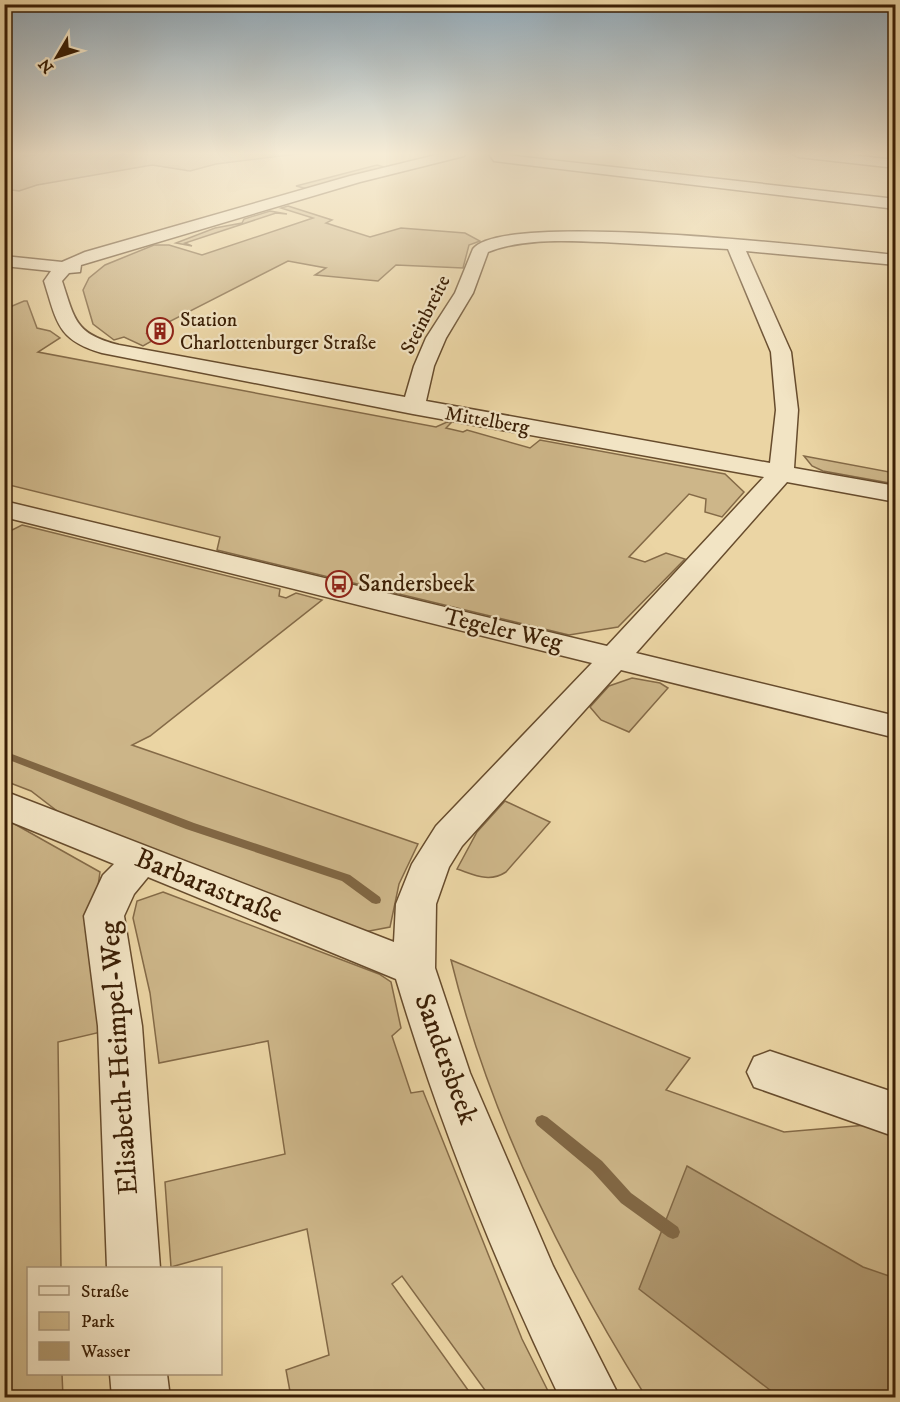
<svg xmlns="http://www.w3.org/2000/svg" width="900" height="1402" font-family="'IM FELL DW Pica',serif">
<style>
.green{fill:#cdb689;stroke:#846a47;stroke-width:1.5}
.water{fill:#af976e;stroke:#816744;stroke-width:1.5}
.lines{fill:none;stroke-linecap:round;stroke-linejoin:round}
.stream{fill:#816744;fill-rule:evenodd}
.street-casing{stroke:#674c2d;stroke-width:3}
.street{fill:#f2e4c4;fill-rule:evenodd}
.labels{text-anchor:middle;dominant-baseline:central;stroke-width:4.5;stroke-linejoin:round;paint-order:stroke}
.far-street-label{font-size:20px;fill:#3b1f05;stroke:#f2e4c4}
.far-poi-label{font-size:20px;fill:#3b1f05;stroke:#f2e4c4;text-anchor:start}
.poi-label{font-size:24px;fill:#3b1f05;stroke:#f2e4c4;text-anchor:start}
.street-label{font-size:24px;fill:#3b1f05;stroke:#f2e4c4}
.near-street-label{font-size:28px;fill:#3b1f05;stroke:#f2e4c4}
</style>
<rect width="100%" height="100%" fill="#ebd5a4"/>
<filter id="stains"><feTurbulence type="fractalNoise" baseFrequency=".00333" numOctaves="4"/><feColorMatrix values="0 0 0 0 .2 0 0 0 0 .09 0 0 0 0 .02 0 0 0 .5 -.17"/></filter>
<radialGradient id="worn" r=".72"><stop offset=".6" stop-color="#630" stop-opacity="0"/><stop offset="1" stop-color="#630" stop-opacity=".3"/></radialGradient>
<!-- green -->
<g class="green">
<polygon points="4,153 305,153 216,164 190,171 152,165 37,185 19,191 5,189"/>
<polygon points="377,165 387,168 308,189 296,186"/>
<polygon points="288,206 332,220 326,223 370,237 401,228 465,233 480,241 469,245 463,268 396,265 378,281 315,275 326,268 288,261 147,333 159,337 143,346 124,337 114,340 93,324 83,290 89,278 105,265 154,245 169,245 202,255 313,218 281,208"/>
<polygon points="270,211 287,214 276,213 185,243 192,246 176,243 215,228 242,223 244,219"/>
<polygon points="24,301 27,301 37,328 50,331 60,338 38,352 436,427 447,422 451,423 446,428 463,432 467,430 530,448 540,440 725,474 744,492 722,517 705,512 706,499 689,494 629,557 645,562 666,553 685,559 618,627 569,635 217,550 220,537 5,484 5,309"/>
<polygon points="804,456 895,473 895,484 823,471 812,466"/>
<polygon points="22,525 280,589 279,596 286,598 296,593 322,600 150,736 132,745 418,844 399,884 390,927 364,932 65,817 31,791 5,781 4,534"/>
<polygon points="632,678 660,683 668,688 629,732 601,720 590,707 609,686"/>
<path d="M505,801L550,822L506,872C489,883 475,875 457,869L477,832Z"/>
<polygon points="11,822 100,872 90,941 101,1032 58,1042 61,1268 28,1268 28,1374 62,1374 63,1397 5,1398 4,831"/>
<polygon points="163,892 379,974 391,982 401,1028 392,1036 411,1093 423,1091 522,1339 551,1397 490,1397 402,1276 392,1284 473,1397 291,1397 286,1370 329,1355 307,1229 171,1267 165,1182 285,1154 268,1041 159,1063 150,993 133,918 137,901"/>
<path d="M451,960L690,1058L666,1090L784,1132L867,1125L895,1134V1397H646C562,1263 489,1115 451,960Z"/>
</g>
<!-- water -->
<polygon class="water" points="687,1166 863,1267 895,1278 895,1397 779,1397 639,1289"/>
<g class="lines">
<!-- stream -->
<g class="stream">
<polygon points="17,153 26,155 54,153 25,157"/>
<polygon points="4,751 194,823 350,875 380,897 381,900 380,903 376,904 372,903 342,881 186,829 4,758"/>
<polygon points="542,1115 547,1117 602,1161 631,1193 678,1227 680,1232 678,1237 673,1239 668,1237 621,1203 592,1171 537,1125 535,1121 537,1117"/>
</g>
<defs>
<g id="street">
<path d="M444,153H466L464,156L360,182L81,265L80,272L69,273L62,281C75,320 75,334 119,345L405,397L414,366L426,338L455,293L473,249C502,209 836,249 896,255V265L746,251L791,352L798,410L794,468L896,486V502L787,482L636,653L896,716V738L621,670L462,846L449,867L436,904L435,968L470,1073L553,1266L620,1398H560C495,1263 439,1123 396,979L148,877L134,894L124,916L142,1026L160,1268H107L98,1026L84,916L103,875L114,864L4,819V791L394,942L396,904L412,864L436,826L592,663L4,517V501L607,646L764,477L413,414L102,353C57,340 57,322 44,281L51,271L4,266V256L62,262L85,252L350,176ZM602,242L728,249L771,352L776,410L770,463L426,401L434,366L446,338L473,293L488,252C524,238 565,241 602,242Z"/>
<polygon points="488,153 896,199 896,209 494,161"/>
<polygon points="791,153 832,153 896,160 896,168 798,157"/>
<polygon points="770,1051 896,1093 896,1137 754,1087 747,1072 754,1057"/>
<polygon points="110,1374 167,1374 170,1398 112,1398"/>
</g>
</defs>
<!-- street casing -->
<use href="#street" class="street-casing"/>
<!-- street -->
<use href="#street" class="street"/>
</g>
<!-- sky -->
<linearGradient id="sky" x2="0" y2="1"><stop stop-color="#91a8b7"/><stop offset="0.44" stop-color="#f6ecd6"/><stop offset="1" stop-color="#f6ecd6" stop-opacity="0"/></linearGradient>
<rect width="900" height="349" fill="url(#sky)"/>
<!-- icons -->
<defs>
<symbol id="building-ring" viewBox="-11 -11 22 22"><circle r="9.5" fill="#f2e4c4" stroke="#8f2418" stroke-width="1.5"/><path d="M-4-6H4V6H1V3H-1V6H-4ZM-2.5-4.3h1.7v1.8h-1.7ZM.8-4.3h1.7v1.8H.8ZM-2.5-1h1.7V.8h-1.7ZM.8-1h1.7V.8H.8Z" fill="#8f2418"/></symbol>
<symbol id="bus-ring" viewBox="-11 -11 22 22"><circle r="9.5" fill="#f2e4c4" stroke="#8f2418" stroke-width="1.5"/><path d="M-5-6H5V4H4V6H2V4H-2V6H-4V4H-5ZM-3.5-4V0h7V-4ZM-3.5 1.2v1.5H-2V1.2ZM2 1.2v1.5H3.5V1.2Z" fill="#8f2418"/></symbol>
</defs>
<g fill-rule="evenodd">
<use href="#building-ring" x="145" y="316" width="30" height="30"/>
<use href="#bus-ring" x="324" y="569" width="30" height="30"/>
</g>
<g class="labels">
<!-- far-street labels -->
<g class="far-street-label">
<text transform="translate(426 315) rotate(-63)">Steinbreite</text>
<text transform="translate(487 421) rotate(10)">Mittelberg</text>
</g>
<!-- far-poi labels -->
<g class="far-poi-label">
<text x="180" y="320">Station<tspan x="180" dy="23">Charlottenburger Straße</tspan></text>
</g>
<!-- poi labels -->
<g class="poi-label">
<text x="358" y="584">Sandersbeek</text>
</g>
<!-- street labels -->
<g class="street-label">
<text transform="translate(503 630) rotate(13)">Tegeler Weg</text>
</g>
<!-- near-street labels -->
<g class="near-street-label">
<text transform="translate(209 886) rotate(22)">Barbarastraße</text>
<text transform="translate(119 1058) rotate(-94)">Elisabeth-Heimpel-Weg</text>
<text transform="translate(446 1059) rotate(70)">Sandersbeek</text>
</g>
</g>
<!-- margin -->
<rect width="900" height="1402" fill="none" stroke="#ebd5a4" stroke-width="24"/>
<rect x="6" y="6" width="888" height="1390" fill="none" stroke="#3b1f05" stroke-width="3"/>
<rect x="12" y="12" width="876" height="1378" fill="none" stroke="#3b1f05" stroke-width="1.5"/>
<!-- legend -->
<rect x="27" y="1267" width="195" height="108" fill="#f2e4c4" stroke="#a99578" stroke-width="1.5"/>
<rect x="39" y="1286" width="30" height="9" fill="#f2e4c4" stroke="#a99578" stroke-width="1.5"/>
<text x="81" y="1297" font-size="18" fill="#3b1f05">Straße</text>
<rect x="39" y="1312" width="30" height="18" fill="#cdb689" stroke="#a99578" stroke-width="1.5"/>
<text x="81" y="1327" font-size="18" fill="#3b1f05">Park</text>
<rect x="39" y="1342" width="30" height="18" fill="#af976e" stroke="#a99578" stroke-width="1.5"/>
<text x="81" y="1357" font-size="18" fill="#3b1f05">Wasser</text>
<!-- north arrow -->
<g transform="translate(57 57) rotate(231)" stroke="#f2e4c4" stroke-width="4.5" paint-order="stroke">
<path d="M0-4.5L10 22L0 15L-10 22Z" fill="#3b1f05"/>
<text y="-9" font-size="16" font-weight="bold" text-anchor="middle" fill="#3b1f05">N</text>
</g>
<rect width="100%" height="100%" filter="url(#stains)"/>
<rect width="100%" height="100%" fill="url(#worn)"/>
</svg>
